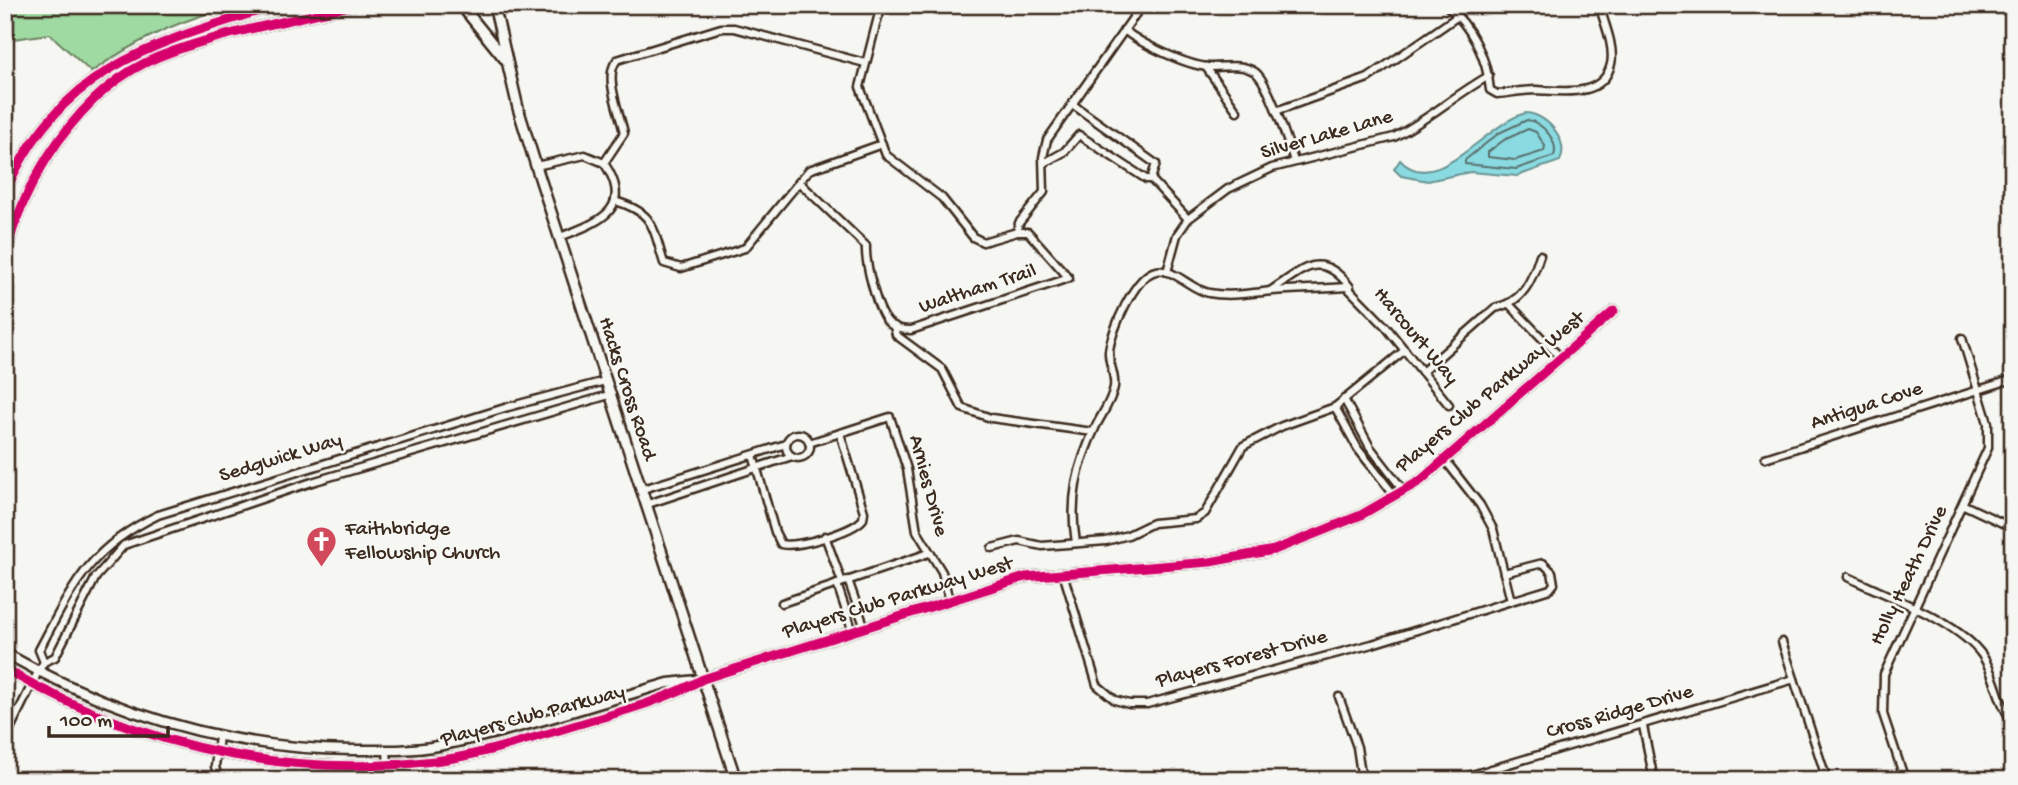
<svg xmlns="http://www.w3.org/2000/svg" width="2018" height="785" font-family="'Gochi Hand',sans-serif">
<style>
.green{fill:#9edaa1;stroke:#6c8260;stroke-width:2}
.water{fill:#89dae1;stroke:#6a9493;stroke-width:2}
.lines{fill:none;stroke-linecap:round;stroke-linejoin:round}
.shore{stroke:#5a706c;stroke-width:2}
.minor-casing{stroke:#3b2a1e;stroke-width:11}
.tertiary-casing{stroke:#3b2a1e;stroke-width:13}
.secondary-casing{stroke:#3b2a1e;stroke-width:14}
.minor{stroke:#f6f6f2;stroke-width:6}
.tertiary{stroke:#f6f6f2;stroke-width:8}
.secondary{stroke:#f6f6f2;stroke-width:9}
.cycleway-casing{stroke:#f6f6f2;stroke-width:13}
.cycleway{stroke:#d6006c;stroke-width:9}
.labels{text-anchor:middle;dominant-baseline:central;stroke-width:5;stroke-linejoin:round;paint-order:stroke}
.street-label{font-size:21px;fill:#3b2a1e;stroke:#f6f6f2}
.poi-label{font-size:21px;fill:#3b2a1e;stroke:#f6f6f2;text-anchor:start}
</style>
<rect width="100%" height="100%" fill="#f6f6f2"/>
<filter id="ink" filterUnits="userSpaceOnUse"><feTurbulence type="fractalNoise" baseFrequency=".0143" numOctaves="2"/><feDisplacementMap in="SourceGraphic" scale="14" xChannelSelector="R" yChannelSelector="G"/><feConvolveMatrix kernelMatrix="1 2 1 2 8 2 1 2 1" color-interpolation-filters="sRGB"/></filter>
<g filter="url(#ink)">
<!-- green -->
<path class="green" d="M5,5H235C177,22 141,37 91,72L50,34L5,40Z"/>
<!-- water -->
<path class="water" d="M1526,113C1547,114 1570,141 1560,161L1517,176L1470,172L1428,181L1401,176L1394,169L1400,160C1436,199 1487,122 1526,113Z"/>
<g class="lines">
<!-- shore -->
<g class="shore">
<path d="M1527,120C1542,122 1559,141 1554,156L1516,169L1465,164V160L1499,133Z"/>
<polygon points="1528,129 1536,132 1545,146 1544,151 1515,160 1488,157 1488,152 1504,140"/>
</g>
<defs>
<g id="minor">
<path d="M1446,5C1471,26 1487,57 1490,90L1497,94C1510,93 1523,90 1536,90C1561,91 1603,99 1611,64C1615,47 1604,22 1599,5"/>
<path d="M1124,30C1141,44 1186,65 1208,67C1225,68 1240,62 1255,72C1269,82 1288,143 1294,161"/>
<polyline points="1206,67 1237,111"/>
<polyline points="1072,104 1156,164 1151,179"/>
<polyline points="1276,111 1368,78 1458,16"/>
<path d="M604,163L624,133C620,113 603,76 617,60L721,28H734L865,63"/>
<polyline points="1044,163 1064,152 1079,135 1146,179 1151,179"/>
<path d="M536,166L585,155L604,163C636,210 598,222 560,237"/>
<polyline points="1151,179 1188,219"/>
<path d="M799,182L866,246C865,262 877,314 890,324C897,329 902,330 911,330L1069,278L1028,232H1017L983,242L973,237L942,198L886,155L860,87L878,17L885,5"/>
<path d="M615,201C655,213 652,226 664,263L681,268L745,248L809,170L882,144"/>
<polyline points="5,212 17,216"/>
<polyline points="1017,232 1019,223 1044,192 1043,157 1047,140 1142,5"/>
<path d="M1167,272L1177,235L1188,219L1228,189L1272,168L1394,137C1428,120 1456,94 1489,76"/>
<path d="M1270,291C1303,270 1320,248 1350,287"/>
<polyline points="1510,305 1560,357"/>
<polyline points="894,326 896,335 942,369 962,408 991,418 1093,432"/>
<path d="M1422,372L1495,308C1523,302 1532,281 1540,255"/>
<polyline points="1344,399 1370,447 1404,491"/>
<polyline points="1335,407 1358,449 1395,496"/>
<circle cx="798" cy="446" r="12"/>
<polyline points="809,443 890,417 907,469 917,531 942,572 949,600"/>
<path d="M753,455L775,532L781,544C797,548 853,532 863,519L864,512L840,433"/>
<polyline points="1765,458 2013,379"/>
<polyline points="1445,460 1480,505 1493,529 1511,601"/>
<polyline points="640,490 786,444"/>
<polyline points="645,505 792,456"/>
<polyline points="1964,505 2013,528"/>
<polyline points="825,536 842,582"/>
<path d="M1076,543C1069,499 1077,466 1096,426C1102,414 1112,400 1114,387C1116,375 1108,363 1109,351C1111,331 1135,275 1156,271C1173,267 1191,290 1209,293C1230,297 1251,293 1272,291C1297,289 1322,289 1347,287L1386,327L1449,405"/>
<polyline points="992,548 1019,541 1042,546 1106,541 1128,535 1153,523 1196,519 1205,513 1243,446 1282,426 1335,407 1405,350"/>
<polyline points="1063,573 1097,685 1115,700 1129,704 1147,704 1372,644 1550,589 1554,584 1552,572 1543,563 1504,573"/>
<path d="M1848,577C1886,596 1957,620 1982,655C1996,675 1997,702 2013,722"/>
<polyline points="848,580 865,628"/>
<polyline points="837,584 853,632"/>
<polyline points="782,603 929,553"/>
<polyline points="1782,642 1827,780"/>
<path d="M44,662L39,650C73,586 89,548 158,515L508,407L605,381"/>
<polyline points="1339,697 1357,747 1362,780"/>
<polyline points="1643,726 1654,780"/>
<polyline points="5,739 38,672 44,662 55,657 96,577 124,545 312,482 609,395"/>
<polyline points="387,750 389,780"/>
<polyline points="1492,769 1496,780"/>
<polyline points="218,780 215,766 219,737"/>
<polyline points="1455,780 1794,679"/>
<polyline points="1905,780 1883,714 1884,674 1988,448 1988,423 1962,338"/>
</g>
<g id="tertiary">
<path d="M5,193C60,65 158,42 278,5"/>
<path d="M5,258C22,181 81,88 158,57C219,32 289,22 353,5"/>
<path d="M5,653C114,715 228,749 353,750C381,750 411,751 438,746C516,731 592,705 668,683L697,680"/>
<path d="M5,669C138,746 281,779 434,761C478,756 521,741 563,729C611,714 659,703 703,679L1025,577L1210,562L1274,550L1322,531L1361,515L1420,481L1614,311"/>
</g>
<g id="secondary">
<polyline points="461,5 504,58"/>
<polyline points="494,5 518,108 536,166 736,780"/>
</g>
</defs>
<!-- minor casing -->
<use href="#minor" class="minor-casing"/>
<!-- tertiary casing -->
<use href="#tertiary" class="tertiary-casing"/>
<!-- secondary casing -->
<use href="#secondary" class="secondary-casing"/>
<!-- minor -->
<use href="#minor" class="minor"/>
<!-- tertiary -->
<use href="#tertiary" class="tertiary"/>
<!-- secondary -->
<use href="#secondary" class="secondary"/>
<defs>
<g id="cycleway">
<path d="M5,193C60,65 158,42 278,5"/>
<path d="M5,258C22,181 81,88 158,57C219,32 289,22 353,5"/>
<path d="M5,669C138,746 281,779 434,761C478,756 521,741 563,729C611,714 659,703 703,679L1025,577L1210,562L1274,550L1322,531L1361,515L1420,481L1614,311"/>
</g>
</defs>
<!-- cycleway casing -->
<use href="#cycleway" class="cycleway-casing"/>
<!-- cycleway -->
<use href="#cycleway" class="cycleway"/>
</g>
</g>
<!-- icons -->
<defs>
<symbol id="church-pin" viewBox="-11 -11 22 30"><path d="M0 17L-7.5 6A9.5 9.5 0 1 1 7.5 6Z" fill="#d1495b" stroke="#f6f6f2"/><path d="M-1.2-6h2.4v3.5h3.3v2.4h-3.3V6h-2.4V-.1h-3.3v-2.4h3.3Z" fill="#fff"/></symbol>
</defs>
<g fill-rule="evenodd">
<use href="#church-pin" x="304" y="524" width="35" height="47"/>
</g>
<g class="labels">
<!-- street labels -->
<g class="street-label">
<text transform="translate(1327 136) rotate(-16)">Silver Lake Lane</text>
<text transform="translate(978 290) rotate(-18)">Waltham Trail</text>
<text transform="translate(1415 337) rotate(50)">Harcourt Way</text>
<text transform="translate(626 389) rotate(72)">Hacks Cross Road</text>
<text transform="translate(1491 393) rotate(-40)">Players Club Parkway West</text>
<text transform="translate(1867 407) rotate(-18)">Antigua Cove</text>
<text transform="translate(281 459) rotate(-17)">Sedgwick Way</text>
<text transform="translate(927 486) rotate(75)">Arnies Drive</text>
<text transform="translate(1910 576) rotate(-64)">Holly Heath Drive</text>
<text transform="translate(898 599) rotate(-17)">Players Club Parkway West</text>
<text transform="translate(1242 660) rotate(-15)">Players Forest Drive</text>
<text transform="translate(1620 713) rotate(-16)">Cross Ridge Drive</text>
<text transform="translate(533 717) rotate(-15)">Players Club Parkway</text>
</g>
<!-- poi labels -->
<g class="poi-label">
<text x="345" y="530">Faithbridge<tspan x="345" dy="24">Fellowship Church</tspan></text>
</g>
</g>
<!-- margin -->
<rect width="2018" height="785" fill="none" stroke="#f6f6f2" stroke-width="28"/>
<rect x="14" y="14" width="1990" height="757" fill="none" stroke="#3b2a1e" stroke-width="2.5" filter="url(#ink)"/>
<!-- scale -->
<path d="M49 726v10h119v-10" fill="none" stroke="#3b2a1e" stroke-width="3.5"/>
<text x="60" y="726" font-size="21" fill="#3b2a1e" stroke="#f6f6f2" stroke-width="5" paint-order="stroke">100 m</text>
</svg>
